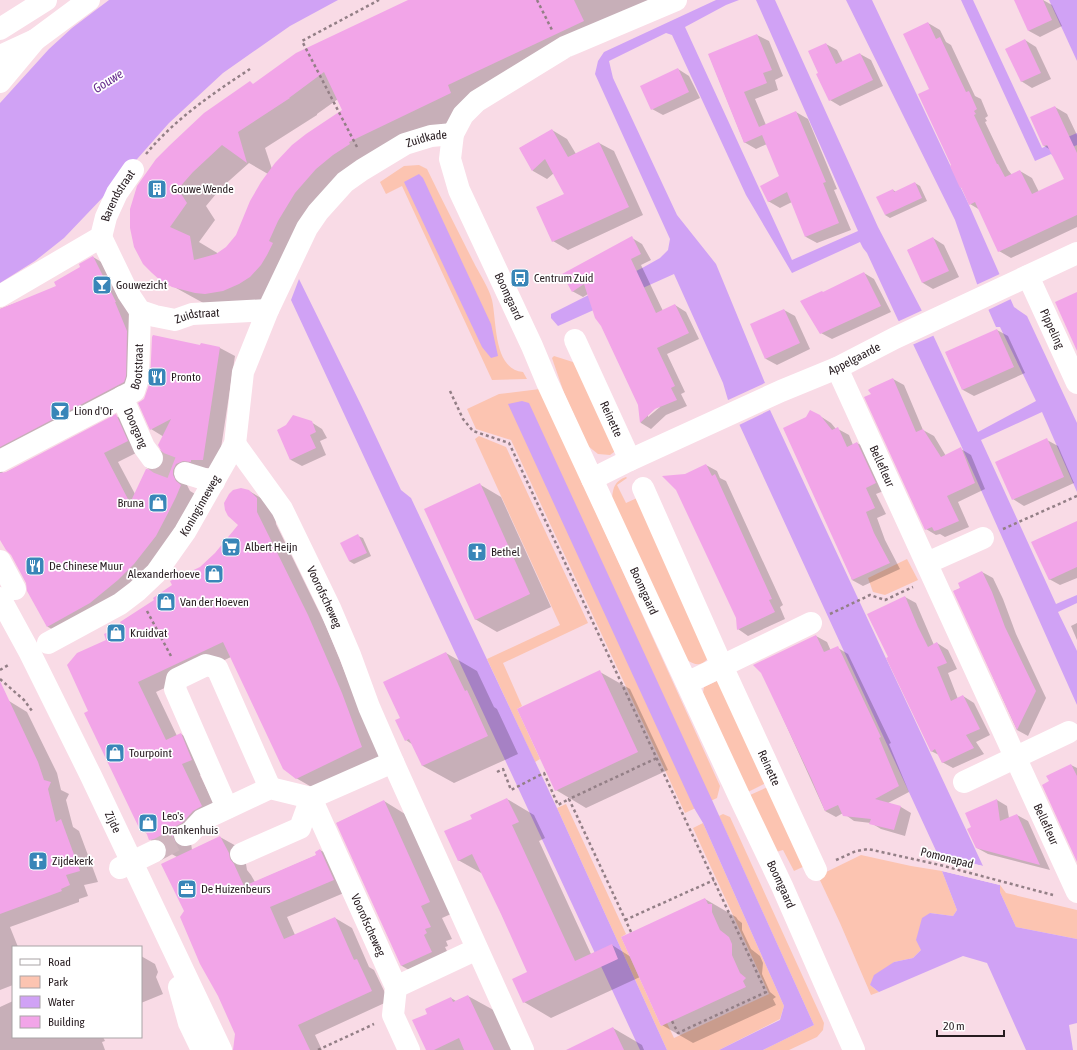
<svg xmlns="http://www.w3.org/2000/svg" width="1077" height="1050" font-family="'Asap Condensed',sans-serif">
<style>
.green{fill:#fcc4b1}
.water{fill:#d0a2f5}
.pier{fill:#f9dbe6}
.shadow{fill:#0003;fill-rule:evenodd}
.building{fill:#f2a5e8;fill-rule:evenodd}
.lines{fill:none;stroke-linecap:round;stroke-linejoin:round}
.minor-tunnel{stroke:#cfb5be;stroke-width:22;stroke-dasharray:22 11;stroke-linecap:butt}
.path{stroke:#937f86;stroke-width:2.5;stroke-dasharray:3 3;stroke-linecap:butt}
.minor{stroke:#fff;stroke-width:22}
.major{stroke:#fff;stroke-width:22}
.labels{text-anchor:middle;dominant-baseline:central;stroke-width:3.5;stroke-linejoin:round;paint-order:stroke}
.street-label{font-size:12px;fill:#271c20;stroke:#fff}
.poi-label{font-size:12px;fill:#271c20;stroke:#fff;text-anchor:start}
.water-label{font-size:13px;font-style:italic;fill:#672e8d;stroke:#fff}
</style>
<rect width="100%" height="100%" fill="#f9dbe6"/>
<!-- green -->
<g class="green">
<path d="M419,165L427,169C442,200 458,231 473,261C479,273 489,288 492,300C497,322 493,369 523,372L527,379L492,380L402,186L386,194L380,182L404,166Z"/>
<polygon points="554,356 576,363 615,448 614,452 610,455 598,454 588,446 564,393 552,358"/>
<polygon points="540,389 720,786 717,798 685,813 511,440 476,429 467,409 499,394"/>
<polygon points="479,436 506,447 588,623 503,663 522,706 517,709 540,759 535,762 487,659 560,625 475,439"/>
<path d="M626,477L627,478L617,485L626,503L637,498L709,657C702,666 696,666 687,660L612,498C613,487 615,481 626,477Z"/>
<polygon points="907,559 918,580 885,595 873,592 868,578"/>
<polygon points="719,680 768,782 748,792 703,693 704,687"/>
<polygon points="770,786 807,865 794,871 783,850 776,852 750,795"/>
<polygon points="566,804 626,934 621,937 661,1026 667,1023 674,1038 769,994 693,828 703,823 784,1006 780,1019 719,1050 667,1050 557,808"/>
<polygon points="723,814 730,817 824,1023 823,1030 817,1037 789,1050 763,1050 814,1025 719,816"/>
<polygon points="861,855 911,866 942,871 957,910 953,916 930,913 921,950 913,958 894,962 870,985 879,992 871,995 840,923 818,876"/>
<polygon points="1000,885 1006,893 1077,910 1077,939 1016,927 1000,892"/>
</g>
<!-- water -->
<g class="water">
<polygon points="109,0 338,0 290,26 223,73 169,123 107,193 64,238 35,261 0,283 0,103 49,49 72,28"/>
<polygon points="716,0 739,0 726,5 685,27 792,260 858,231 756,0 775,0 878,227 921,309 978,432 1036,401 1000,327 996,327 977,284 955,220 846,0 872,0 969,205 1014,307 1027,316 1077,423 1077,492 1042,412 981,440 1056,604 1077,595 1077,603 1058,612 1077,651 1077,705 960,443 913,344 898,320 867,253 863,248 860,242 792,273 746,195 672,35 666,33 609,61 613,78 677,215 716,264 765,383 770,410 983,866 938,855 728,400 723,383 674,274 558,326 551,318 551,314 644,267 660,258 668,250 670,239 595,74 598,61 604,52"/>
<polygon points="961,0 973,0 1042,148 1077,133 1077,145 1053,156 1051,154 1035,161"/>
<polygon points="1049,0 1077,0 1077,61"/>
<polygon points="419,174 423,178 491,324 498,356 491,358 482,347 404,182"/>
<polygon points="299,279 362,407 401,490 411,498 557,808 667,1050 640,1050 291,300"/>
<polygon points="522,401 529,403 712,800 814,1025 763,1050 719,1050 780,1020 784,1006 703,823 694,808 508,404"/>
<polygon points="942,871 1000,885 1000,892 1016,927 1077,939 1077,1023 1069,1025 1073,1050 1026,1050 987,963 963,956 879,992 870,985 874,975 894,962 913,958 921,950 916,940 922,918 930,913 953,916 957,910"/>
</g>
<!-- pier -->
<g class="pier">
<polygon points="1002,273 1013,298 986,311 976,285"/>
<polygon points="923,310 935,335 912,345 897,322"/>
<polygon points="767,382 772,409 737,426 726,401"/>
<polygon points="935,855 983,866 985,866 983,868 937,857"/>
<polygon points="941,869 998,883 1000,885 942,871 940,870"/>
</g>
<!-- shadow -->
<g class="shadow">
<path d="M410,0H682L611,37L476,102L479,109L344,185L268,300L207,305L167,283L132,235L254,85ZM338,99L343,110L272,169L265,148L317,115V114ZM249,163L268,174L237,236L227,248L219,254L199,242L215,220L206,206L221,188Z"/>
<polygon points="1015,0 1043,0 1052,5 1062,26 1040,37 1029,31"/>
<polygon points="928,23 940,30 946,42 951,45 975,96 981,99 988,116 985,118 987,121 985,122 1008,170 1012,175 1020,171 1032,178 1039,192 1065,180 1051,150 1044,146 1032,118 1055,107 1067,114 1077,135 1077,227 1011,258 999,251 980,210 970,204 962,188 961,187 953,166 930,89"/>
<polygon points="757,35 769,41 783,76 775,80 778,90 755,99 766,125 796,112 808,119 837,189 834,190 851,230 817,243 806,237 792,202 780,208 768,201 781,176 767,144 756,149 744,142 709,55"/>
<polygon points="1025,40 1036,47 1051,79 1032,88 1021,81"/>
<polygon points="826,44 837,50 843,62 860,54 871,60 883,86 840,106 830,100 819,73"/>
<polygon points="678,69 689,76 700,98 663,115 652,109"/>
<polygon points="552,130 567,139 576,154 599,143 614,151 643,215 568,250 553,241 566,195 554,173 547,179 533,171 520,148"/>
<polygon points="915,183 920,186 927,201 890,218 885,215 893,190 896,192"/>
<path d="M632,238L642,244L651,260L641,265L663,311L675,305L686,312L699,339L667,354L685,392L681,394L687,406L666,415L651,429L641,423L639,405L588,294L583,297L572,291ZM658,405L660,407L648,417V414Z"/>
<polygon points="933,238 944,245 959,277 933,289 923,283 908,250"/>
<polygon points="93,257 108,266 131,310 140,385 2,469 3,474 116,416 131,424 142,450 118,462 135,494 154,471 160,469 164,464 164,437 151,429 201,344 220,348 235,356 218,468 206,468 187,485 190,491 195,494 149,572 63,635 48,627 27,583 12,554 0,537 0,309 58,287"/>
<polygon points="864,273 874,279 891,312 832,339 821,333"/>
<polygon points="784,310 795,316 810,349 777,365 766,359 752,325"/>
<polygon points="997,330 1008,336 1025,373 974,396 963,390 946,353"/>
<polygon points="893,379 904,385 923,430 934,436 946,456 961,449 971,455 985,489 958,502 969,527 945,537 940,534 936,535 926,529 872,395"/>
<polygon points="820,416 831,423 836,429 838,429 849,435 853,445 857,443 868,449 886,490 876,494 886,514 877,518 885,540 900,569 863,586 852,580 807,418"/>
<polygon points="311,422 322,429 327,438 320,441 326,455 302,466 291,460 278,430"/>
<polygon points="1047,440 1058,446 1074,483 1024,506 1013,499"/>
<polygon points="706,465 717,471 720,478 726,481 783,605 780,607 785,619 748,636 738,629 737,618 685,475"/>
<polygon points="479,484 501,497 551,607 497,632 475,619"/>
<polygon points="249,491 268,502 275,510 276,524 326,626 380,758 315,789 296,778 231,657 156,692 177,736 181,734 199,745 210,770 200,775 220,816 191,843 192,850 220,837 238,847 246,864 247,870 251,875 255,882 317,855 320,850 338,860 351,890 287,917 295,935 335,918 352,928 369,967 374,970 389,1001 315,1035 322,1050 244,1050 185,911 177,857 168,852 168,849 150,839 148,834 142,831 89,711 107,640 123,626 200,568 215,554 239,525"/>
<polygon points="1077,522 1077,578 1060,585 1049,579"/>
<polygon points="358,536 363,538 371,556 354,564 349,561"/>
<polygon points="982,572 993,578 1003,599 1016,634 1046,698 1028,736 1017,730 954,591 961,588"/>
<polygon points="905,597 916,603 934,645 937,643 948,650 957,669 948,673 958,699 963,696 974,703 990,735 976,742 984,754 953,768 942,762 939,755 931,751 889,658"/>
<polygon points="1077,623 1077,640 1071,626"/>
<polygon points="816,636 827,642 831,651 838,648 848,654 891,743 889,744 909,792 888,803 901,807 911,813 905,836 881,829 871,823 854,821 843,813 836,817 825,811 762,672"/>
<polygon points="446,653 477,671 494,707 497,709 518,754 454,783 423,766 413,745 406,740 401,718"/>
<polygon points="600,672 630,689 668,770 586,808 556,790"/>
<polygon points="0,698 9,701 27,712 57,773 61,790 69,794 66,800 73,827 79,831 98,882 84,885 88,896 79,899 79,902 10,927 18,947 13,947 13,985 0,990"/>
<polygon points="1071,765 1077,768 1077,860 1050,781"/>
<polygon points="507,799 534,815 545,838 539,841 591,954 612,945 631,957 705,899 736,917 738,920 742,923 742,930 751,949 760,956 763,963 762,974 770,992 776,997 773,999 776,1005 693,1043 662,1025 640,977 551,1018 524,1002 529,973 483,874 458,860 473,819"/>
<polygon points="997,800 1007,806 1009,818 1017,815 1028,821 1050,870 988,854 977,848 973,828"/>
<polygon points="384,801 405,814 451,914 442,918 452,939 446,941 448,946 445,947 453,964 423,978 402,966 337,823"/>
<polygon points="141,956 155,964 158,972 156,977 163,994 141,1003"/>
<polygon points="468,996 499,1013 516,1050 427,1050 428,1014 451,998 456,1001"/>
<polygon points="13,1001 13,1037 103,1037 105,1041 102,1042 105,1050 0,1050 0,1007"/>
<polygon points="613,1028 642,1045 644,1050 577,1050"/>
</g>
<!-- building -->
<g class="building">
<path d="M408,0H574L584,21L448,85L451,93L349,142L350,144L333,155L316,169L295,193L278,221L269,241L273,243L267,255L261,265L250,277L239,284L223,291L205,294L195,293L172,287L161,281L152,273L143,264L134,247L130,228V209L137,186L156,159L169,146L204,113L250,81L253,84L296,53ZM324,72L342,110L306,134L292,145L275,163L261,182L250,201L236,235L226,247L216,254L194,260L190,236L170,227L187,203L178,189L193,172L222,145L247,163L238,132L290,98H289Z"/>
<polygon points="1014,0 1043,0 1052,20 1028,31"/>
<polygon points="928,22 936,39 940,37 966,92 969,91 977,109 974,111 976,114 974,115 997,164 998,164 1005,177 1020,170 1032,194 1064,179 1047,145 1043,146 1030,117 1055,106 1077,153 1077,215 998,252 975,202 969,205 961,187 960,188 950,166 951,165 918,94 929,89 903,34"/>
<polygon points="757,34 772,70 763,73 767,83 744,92 759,127 796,111 826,182 823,183 839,223 805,237 787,192 768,202 760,186 779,176 762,135 744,143 708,54"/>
<polygon points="1025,39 1041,73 1021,82 1005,49"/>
<polygon points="826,43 836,64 860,53 873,80 829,101 816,74 818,73 808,51"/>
<polygon points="678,68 689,92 651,110 640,86"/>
<polygon points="552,129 568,157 599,142 629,207 552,242 536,207 564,194 545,159 532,171 519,148"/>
<polygon points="915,182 922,198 885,215 876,197 893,189 894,192"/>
<polygon points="632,236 641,254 631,259 656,313 675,304 689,333 657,348 675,386 671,388 677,400 655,409 640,423 638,405 601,326 595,318 584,284 572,292 562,274"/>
<polygon points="933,237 949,271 922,283 907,250"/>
<polygon points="93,256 116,302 115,302 127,331 126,376 124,382 0,447 0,309 56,286 54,282 80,267 79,264"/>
<polygon points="864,272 881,306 820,334 800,301 822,291 823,292"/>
<polygon points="1077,292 1077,351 1055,302"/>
<polygon points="784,309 800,343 765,359 750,324"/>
<polygon points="997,329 1014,367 962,390 945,352"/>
<polygon points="153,335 200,345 201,343 220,347 203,460 191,460 191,462 183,461 176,464 173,470 173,475 176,481 181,485 176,497 167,515 156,536 134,564 118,580 90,603 47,627 27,591 26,583 11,555 6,550 0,540 0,473 6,472 116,414 128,441 104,453 130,503 146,469 154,470 159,468 163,463 164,456 158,445 171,419 150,430 138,403 144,399 150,382 152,337"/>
<polygon points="893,378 916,432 923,429 941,457 961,447 975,483 947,496 959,521 938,530 934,531 932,527 925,530 864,397 871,394 868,390 871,388"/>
<polygon points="810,410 820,415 832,430 838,427 847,447 857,442 876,483 866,488 875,508 866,512 874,533 890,563 852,580 783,428 806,417"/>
<polygon points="293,415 312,421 316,432 310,435 316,448 290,460 277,430 286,425"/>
<polygon points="1047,438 1064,477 1012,500 995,462"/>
<polygon points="706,464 712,476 715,474 741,531 772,599 769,600 775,612 737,630 736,618 676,490 662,476 685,474"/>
<polygon points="480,483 530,594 475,620 424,509"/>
<polygon points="241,488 249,490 257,498 257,512 308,615 342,693 362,747 296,779 283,769 223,642 138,682 166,740 181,733 192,760 182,764 202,806 193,811 182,823 176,826 173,832 173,838 175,842 167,853 166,846 162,841 156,839 149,840 146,832 141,832 84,713 88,711 67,665 77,653 106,640 104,634 122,626 120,622 154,600 153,598 172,585 170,581 200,567 215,553 238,525 228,516 225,510 224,503 229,494 233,490"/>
<polygon points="1077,521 1077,567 1049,580 1031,542"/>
<polygon points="358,534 367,553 349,561 340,543"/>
<polygon points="982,571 992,592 1005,627 1036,691 1017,730 953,591 960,588 958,583"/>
<polygon points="905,596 918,627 928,647 937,642 947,663 937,667 951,701 963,695 980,729 966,735 974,748 942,763 935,749 931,752 886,658 888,657 867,614"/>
<polygon points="816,635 824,652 838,646 881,737 879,738 899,786 875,799 901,806 894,830 869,824 871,819 843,816 838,805 825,811 811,778 761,673 753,665"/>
<polygon points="446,652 465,691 467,690 488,736 422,766 409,739 405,741 395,720 400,718 383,682"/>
<polygon points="600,670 638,752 555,791 517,709"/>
<polygon points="0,681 38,762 44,780 51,782 48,789 56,822 61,819 80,871 66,875 70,885 61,889 62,891 0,914"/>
<polygon points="1071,764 1077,776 1077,862 1042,785 1049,781 1046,776"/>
<polygon points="507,798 519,822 512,825 575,961 612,944 618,959 523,1003 512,979 527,972 501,914 472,854 458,861 444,831 472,819 470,815"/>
<polygon points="997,799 1000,821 1017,814 1040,865 976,848 967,829 971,827 965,813"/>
<polygon points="384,800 430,902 421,906 431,927 425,929 427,933 424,935 432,952 401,966 336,823"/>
<polygon points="220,836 229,853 230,859 234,864 244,886 316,855 315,852 320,849 334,880 270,907 284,939 335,917 354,960 357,959 372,991 298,1025 310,1050 233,1050 235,1034 218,996 200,964 180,917 184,911 161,864"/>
<polygon points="705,898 708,904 712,904 712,912 720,930 729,937 732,944 732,955 740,973 746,978 743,981 746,987 661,1026 621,937"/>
<polygon points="468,995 494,1050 464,1050 459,1038 434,1050 426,1050 412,1020 427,1014 425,1009 451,997 453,1002"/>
<polygon points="613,1027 624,1050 566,1050"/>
</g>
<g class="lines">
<!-- minor-tunnel -->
<g class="minor-tunnel">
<polyline points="152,458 159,463 185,473"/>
<polyline points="155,851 185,835"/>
</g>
<!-- path -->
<g class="path">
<polyline points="537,0 552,30"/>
<polyline points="357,147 302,41 379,0"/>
<path d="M146,154C175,119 212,94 250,69"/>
<polyline points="450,391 463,419 473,431 509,443 766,992 678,1033 672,1021"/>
<polyline points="1003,529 1077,496"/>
<polyline points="147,611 172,658"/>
<polyline points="830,614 870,595 885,600 913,587"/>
<polyline points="0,670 10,664"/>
<polyline points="0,679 24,700 32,711"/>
<polyline points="497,772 503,769 511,790 544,773 558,805 569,799"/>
<polyline points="836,860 856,851 868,849 940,865 1053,895"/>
<polyline points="625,920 714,880"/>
<polyline points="631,932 569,799 657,758"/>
<polyline points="318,1050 374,1024"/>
</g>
<!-- minor -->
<g class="minor">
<path id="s1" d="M676,0L565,47L477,101L463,115L453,134L450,159L459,190L532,346L547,382L739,796L782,886L854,1050"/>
<polyline points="0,82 35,40"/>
<path id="s2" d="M101,237L128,293L140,311L155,316L175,320L192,314L268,310"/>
<path id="s3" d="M1028,276L1077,383"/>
<path id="s4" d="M0,296L101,237L106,217L117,193L133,170"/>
<path id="s5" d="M575,340L630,460L592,479"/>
<path id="s6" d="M837,368L1077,892"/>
<path id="s7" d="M122,397L144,447L152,458"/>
<path id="s8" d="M235,444L282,509L330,608L350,655L369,707L393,762L523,1050"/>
<path id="s9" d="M630,460L781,391L837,368L895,338L1077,253"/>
<path id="s10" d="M0,461L134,391L138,378L140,311"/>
<polyline points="185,473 214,482"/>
<path id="s11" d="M643,488L722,666L816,870"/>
<polyline points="0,561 15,589"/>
<polyline points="927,563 983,538"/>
<path id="s12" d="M48,643L120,604L137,591L156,573L185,532L235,444L243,372L268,310L307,228L318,212L345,182L362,170L405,144L431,136L453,134"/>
<polyline points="687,683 811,623"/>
<polyline points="964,782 1069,732"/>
<polyline points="227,808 175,689 177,679 206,665 217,668 270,788"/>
<path id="s13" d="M185,835L189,834L202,820L270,788L311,798L396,987L393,1015L409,1050"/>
<polyline points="241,854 300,828 311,798 393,762"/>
<polyline points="120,868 155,851"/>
<polyline points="396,987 477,949"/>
</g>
<!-- major -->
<g class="major">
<polyline points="0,29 46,0"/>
<polyline points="0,56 35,40 89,0"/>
<path id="s14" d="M0,598L30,653L91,776L221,1050"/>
<polyline points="179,987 189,1023 202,1050"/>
</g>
</g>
<!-- icons -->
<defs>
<symbol id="building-square" viewBox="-11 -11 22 22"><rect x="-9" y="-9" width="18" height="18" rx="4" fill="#3986b8" stroke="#fff"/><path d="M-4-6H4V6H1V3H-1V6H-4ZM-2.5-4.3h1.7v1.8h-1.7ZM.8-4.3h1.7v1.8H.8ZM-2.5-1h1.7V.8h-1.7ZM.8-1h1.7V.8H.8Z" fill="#fff"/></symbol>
<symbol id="bus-square" viewBox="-11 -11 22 22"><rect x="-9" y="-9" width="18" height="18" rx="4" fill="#3986b8" stroke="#fff"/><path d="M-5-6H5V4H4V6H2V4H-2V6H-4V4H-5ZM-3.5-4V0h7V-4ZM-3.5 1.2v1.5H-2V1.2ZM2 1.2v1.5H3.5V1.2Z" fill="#fff"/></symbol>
<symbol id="bar-square" viewBox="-11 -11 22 22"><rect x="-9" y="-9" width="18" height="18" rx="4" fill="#3986b8" stroke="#fff"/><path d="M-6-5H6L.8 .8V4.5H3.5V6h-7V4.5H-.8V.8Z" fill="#fff"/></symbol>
<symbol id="restaurant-square" viewBox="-11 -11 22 22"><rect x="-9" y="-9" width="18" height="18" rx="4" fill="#3986b8" stroke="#fff"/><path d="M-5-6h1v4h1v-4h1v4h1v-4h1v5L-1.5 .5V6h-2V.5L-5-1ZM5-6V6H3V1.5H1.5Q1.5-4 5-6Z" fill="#fff"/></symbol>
<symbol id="shop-square" viewBox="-11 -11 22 22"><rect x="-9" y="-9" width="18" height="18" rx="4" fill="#3986b8" stroke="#fff"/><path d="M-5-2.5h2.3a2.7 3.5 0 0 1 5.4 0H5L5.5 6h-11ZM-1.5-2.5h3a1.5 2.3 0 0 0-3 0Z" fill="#fff"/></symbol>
<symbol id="supermarket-square" viewBox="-11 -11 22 22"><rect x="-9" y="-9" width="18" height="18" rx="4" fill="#3986b8" stroke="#fff"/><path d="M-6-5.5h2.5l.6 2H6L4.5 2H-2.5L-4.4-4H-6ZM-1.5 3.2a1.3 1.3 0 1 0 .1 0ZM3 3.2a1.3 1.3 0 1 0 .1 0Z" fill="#fff"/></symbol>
<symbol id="church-square" viewBox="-11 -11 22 22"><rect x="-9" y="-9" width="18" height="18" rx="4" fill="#3986b8" stroke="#fff"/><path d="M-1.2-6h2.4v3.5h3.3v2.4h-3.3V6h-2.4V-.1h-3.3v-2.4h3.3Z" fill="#fff"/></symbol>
<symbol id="office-square" viewBox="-11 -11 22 22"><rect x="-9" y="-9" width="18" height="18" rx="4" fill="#3986b8" stroke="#fff"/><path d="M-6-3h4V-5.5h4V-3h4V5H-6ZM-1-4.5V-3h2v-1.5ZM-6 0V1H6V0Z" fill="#fff"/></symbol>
</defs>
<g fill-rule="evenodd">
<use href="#building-square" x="146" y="178" width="22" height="22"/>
<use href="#bus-square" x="509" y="267" width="22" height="22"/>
<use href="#bar-square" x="91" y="274" width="22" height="22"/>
<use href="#restaurant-square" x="146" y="366" width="22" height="22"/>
<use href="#bar-square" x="49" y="400" width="22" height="22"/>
<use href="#shop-square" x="147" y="492" width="22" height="22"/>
<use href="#supermarket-square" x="220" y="536" width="22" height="22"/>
<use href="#church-square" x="466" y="541" width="22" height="22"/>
<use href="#restaurant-square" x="24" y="555" width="22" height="22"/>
<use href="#shop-square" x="203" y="563" width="22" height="22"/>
<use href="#shop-square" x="155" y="591" width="22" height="22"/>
<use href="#shop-square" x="105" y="622" width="22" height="22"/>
<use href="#shop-square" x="104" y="742" width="22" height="22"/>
<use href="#shop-square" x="137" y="812" width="22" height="22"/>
<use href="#church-square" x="27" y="850" width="22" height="22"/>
<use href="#office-square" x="176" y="878" width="22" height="22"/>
</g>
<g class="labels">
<!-- street labels -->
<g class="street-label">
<text stroke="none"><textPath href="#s12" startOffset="664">Zuidkade</textPath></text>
<text stroke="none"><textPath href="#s4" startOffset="162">Barendstraat</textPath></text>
<text stroke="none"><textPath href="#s1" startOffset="440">Boomgaard</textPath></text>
<text stroke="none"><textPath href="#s2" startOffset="143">Zuidstraat</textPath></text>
<text stroke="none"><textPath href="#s3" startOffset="58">Pippeling</textPath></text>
<text stroke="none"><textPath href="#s9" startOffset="246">Appelgaarde</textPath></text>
<text stroke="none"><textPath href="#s10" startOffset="176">Bootstraat</textPath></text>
<text stroke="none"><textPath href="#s5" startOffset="87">Reinette</textPath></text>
<text stroke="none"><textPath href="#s7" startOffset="34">Doorgang</textPath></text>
<text stroke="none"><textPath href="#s6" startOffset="108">Bellefleur</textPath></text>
<text stroke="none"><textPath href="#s12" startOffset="210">Koninginneweg</textPath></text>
<text stroke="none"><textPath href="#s1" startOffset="764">Boomgaard</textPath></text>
<text stroke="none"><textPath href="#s8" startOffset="178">Voorofscheweg</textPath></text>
<text stroke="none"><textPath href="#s11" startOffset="307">Reinette</textPath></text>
<text stroke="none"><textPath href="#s14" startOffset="251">Zijde</textPath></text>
<text stroke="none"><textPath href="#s6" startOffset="502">Bellefleur</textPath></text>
<text transform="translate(947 858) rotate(14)">Pomonapad</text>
<text stroke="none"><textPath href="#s1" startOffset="1088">Boomgaard</textPath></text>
<text stroke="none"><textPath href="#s13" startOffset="280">Voorofscheweg</textPath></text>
</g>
<!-- poi labels -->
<g class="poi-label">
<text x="171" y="189">Gouwe Wende</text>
<text x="534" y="278">Centrum Zuid</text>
<text x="116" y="285">Gouwezicht</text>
<text x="171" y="377">Pronto</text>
<text x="74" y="411">Lion d'Or</text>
<text x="144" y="503" text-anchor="end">Bruna</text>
<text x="245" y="547">Albert Heijn</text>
<text x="491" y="552">Bethel</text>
<text x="49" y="566">De Chinese Muur</text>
<text x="200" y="574" text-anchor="end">Alexanderhoeve</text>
<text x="180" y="602">Van der Hoeven</text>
<text x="130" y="633">Kruidvat</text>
<text x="129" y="753">Tourpoint</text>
<text x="162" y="816">Leo's<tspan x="162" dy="14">Drankenhuis</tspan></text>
<text x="52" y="861">Zijdekerk</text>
<text x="201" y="889">De Huizenbeurs</text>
</g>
<!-- water labels -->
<g class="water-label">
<text transform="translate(108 81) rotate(-32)">Gouwe</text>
</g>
</g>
<!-- legend -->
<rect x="12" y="946" width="130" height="92" fill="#ffffff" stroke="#a9a4a6"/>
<rect x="20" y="959" width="20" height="6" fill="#ffffff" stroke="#a9a4a6"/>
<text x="48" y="966" font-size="12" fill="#271c20">Road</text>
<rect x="20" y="976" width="20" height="12" fill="#fcc4b1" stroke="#a9a4a6"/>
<text x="48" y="986" font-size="12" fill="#271c20">Park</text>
<rect x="20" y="996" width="20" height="12" fill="#d0a2f5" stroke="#a9a4a6"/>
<text x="48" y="1006" font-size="12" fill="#271c20">Water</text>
<rect x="20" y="1016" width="20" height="12" fill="#f2a5e8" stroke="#a9a4a6"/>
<text x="48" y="1026" font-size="12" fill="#271c20">Building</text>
<!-- scale -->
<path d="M937 1030v6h67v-6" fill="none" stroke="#271c20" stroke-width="2"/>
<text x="943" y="1030" font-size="12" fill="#271c20" stroke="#ffffff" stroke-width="3" paint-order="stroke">20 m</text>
</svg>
